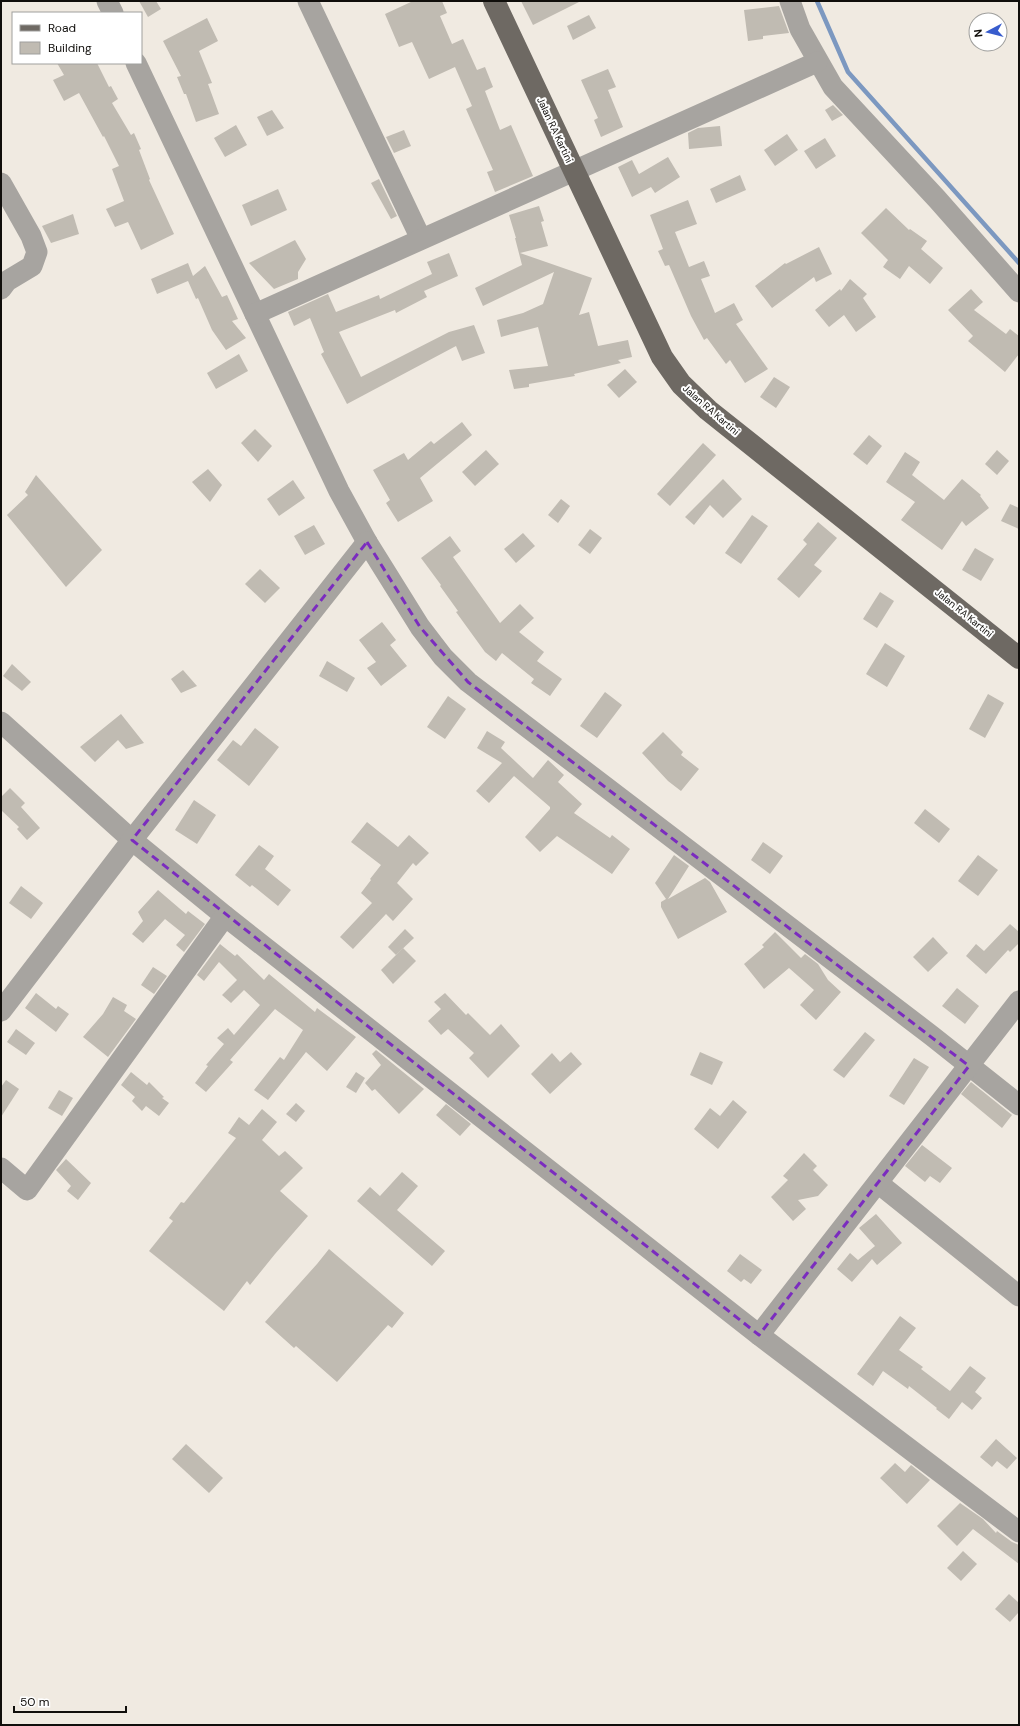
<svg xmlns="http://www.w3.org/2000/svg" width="1020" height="1726" font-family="'DM Sans',sans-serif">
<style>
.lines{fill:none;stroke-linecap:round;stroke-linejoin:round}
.stream{stroke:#7c98c0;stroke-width:4.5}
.building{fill:#c0bbb2}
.minor{stroke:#a7a4a0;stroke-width:21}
.major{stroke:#6e6963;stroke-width:22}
.marked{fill:none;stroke:#7b2cbf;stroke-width:3;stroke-dasharray:8 5;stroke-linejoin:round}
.labels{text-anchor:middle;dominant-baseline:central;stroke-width:4;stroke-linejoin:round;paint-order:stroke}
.street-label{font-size:10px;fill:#100e0b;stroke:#fff}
</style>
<rect width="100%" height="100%" fill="#f0eae1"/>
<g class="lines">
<!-- stream -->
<polyline class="stream" points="817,1 848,72 1019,263"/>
</g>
<!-- building -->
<g class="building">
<polygon points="139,1 156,1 161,9 148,17"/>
<polygon points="413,1 442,1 447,13 440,16 452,44 463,39 477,70 485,67 493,87 485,91 500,130 511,125 533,176 495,192 487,172 493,170 466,109 472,106 455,67 429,79 412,42 399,47 385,14"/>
<polygon points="521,1 581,1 533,25"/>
<polygon points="779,6 789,33 763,36 763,39 748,41 744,10"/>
<polygon points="589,15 596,28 573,40 567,26"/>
<polygon points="207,18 218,41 199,51 212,83 208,84 219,114 196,122 186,94 184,94 177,77 181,76 163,41"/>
<polygon points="57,63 97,63 109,87 111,86 118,99 112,103 131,135 134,133 141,149 139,150 150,179 149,180 174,234 141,250 128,222 115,227 106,209 124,201 112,169 119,166 104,136 103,137 79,93 64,101 53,80 64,75"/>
<polygon points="608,69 616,87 608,90 623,127 601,137 594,120 598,118 581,80"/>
<polygon points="833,105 843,115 832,121 825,110"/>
<polygon points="272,110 284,128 267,136 257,117"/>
<polygon points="236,125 247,145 225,157 214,138"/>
<polygon points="720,126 722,146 689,149 688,133 698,128"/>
<polygon points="404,130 411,146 394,153 386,137"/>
<polygon points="787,134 798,150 775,166 764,150"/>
<polygon points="825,138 836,156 816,169 804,151"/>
<polygon points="668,157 680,177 655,193 651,187 632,197 618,167 632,160 639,174"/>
<polygon points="740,175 746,190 716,203 710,189"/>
<polygon points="379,179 397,216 391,219 371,183"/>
<polygon points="278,189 287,210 251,226 242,205"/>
<polygon points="688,200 697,224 675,232 689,267 704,261 710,276 701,279 715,313 734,303 743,320 736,324 768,369 745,383 730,360 726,364 707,338 704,340 691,316 669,265 665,266 658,251 663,249 650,215"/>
<polygon points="539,206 544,221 541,222 548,246 520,253 592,278 579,315 589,312 598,346 628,340 632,357 618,360 621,363 574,374 575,376 529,384 529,387 514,389 509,370 548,366 538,327 501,337 497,320 523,313 543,304 554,272 483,306 475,288 522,265 515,238 516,238 509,215"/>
<polygon points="886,208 909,230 910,229 927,241 921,249 943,268 930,284 909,266 900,279 883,267 888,260 861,233"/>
<polygon points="73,214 79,234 51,243 42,226"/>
<polygon points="295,240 306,259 298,272 298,279 274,289 249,263"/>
<polygon points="819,247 832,274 816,282 814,277 772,308 755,286 785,263 786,264"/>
<polygon points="449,253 458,276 424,291 427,297 396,313 395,310 339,332 361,377 449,332 474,325 485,353 462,361 456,346 347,404 321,354 324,352 310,318 294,326 288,312 328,294 336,312 379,295 380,299 432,274 427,262"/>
<polygon points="188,263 193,276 205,266 222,297 227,295 238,319 232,321 246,338 226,350 212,330 198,298 196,299 188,281 157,294 151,279"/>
<polygon points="850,279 867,294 863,298 876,317 856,332 844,315 829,327 815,310 840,289 841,291"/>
<polygon points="971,289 983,302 974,310 1006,334 1010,329 1019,336 1019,354 1005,372 968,341 973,336 948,310"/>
<polygon points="239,354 248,371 216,389 207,373"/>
<polygon points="625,369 637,382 619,398 607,385"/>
<polygon points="774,377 790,387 776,408 760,397"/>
<polygon points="462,422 472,435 420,478 433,501 398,522 386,503 390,500 373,470 404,453 408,460 431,441 434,444"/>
<polygon points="255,429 272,446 258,462 241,443"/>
<polygon points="869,435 882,446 867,465 853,454"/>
<polygon points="703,443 716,455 670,506 657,494"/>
<polygon points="486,450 499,464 475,486 462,472"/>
<polygon points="997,450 1009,461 997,475 985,464"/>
<polygon points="905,452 920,462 912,475 944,500 962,479 981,495 980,496 989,508 966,526 962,521 942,550 901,520 915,502 886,482"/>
<polygon points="208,469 222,485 210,502 192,482"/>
<polygon points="36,475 102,550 66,587 7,515 28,495 25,492"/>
<polygon points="723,479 742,499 723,518 710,505 694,525 685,517"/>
<polygon points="293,480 305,498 279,516 267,499"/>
<polygon points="561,499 570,506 558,523 548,515"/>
<polygon points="1010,504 1019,508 1019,529 1001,521"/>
<polygon points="752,515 768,526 741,564 725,553"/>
<polygon points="818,522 837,538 814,565 822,571 799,598 777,579 807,544 803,540"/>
<polygon points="314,525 325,544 305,555 294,536"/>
<polygon points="590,529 602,538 590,554 578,545"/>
<polygon points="523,533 535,546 516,563 504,549"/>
<polygon points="450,536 461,551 453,557 500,623 520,604 534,618 519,632 544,652 537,661 562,679 550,696 531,683 534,679 502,653 496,661 485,652 456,612 458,611 440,586 441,585 421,558"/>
<polygon points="975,548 994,559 981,581 962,570"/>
<polygon points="260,569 280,588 265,603 245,584"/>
<polygon points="880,592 894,601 877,628 863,619"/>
<polygon points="382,622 396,640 390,645 407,666 381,686 367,668 376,662 359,640"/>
<polygon points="885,643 905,656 887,687 866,674"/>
<polygon points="327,661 355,678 347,692 319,676"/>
<polygon points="12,664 31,682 22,691 3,676"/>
<polygon points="183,670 197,686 181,693 171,679"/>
<polygon points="605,692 622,705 597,738 580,726"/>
<polygon points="988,694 1004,703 985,738 969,729"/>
<polygon points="448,696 466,709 445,739 427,727"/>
<polygon points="121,714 144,743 126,749 118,740 95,762 80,747"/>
<polygon points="255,728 279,747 249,786 217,760 233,740 241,746"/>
<polygon points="487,731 505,742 501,748 533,778 548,760 564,775 558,782 582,804 574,813 610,838 612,835 630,849 612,874 557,836 540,852 525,837 550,809 550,807 514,776 489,803 476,791 502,763 477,748"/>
<polygon points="663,732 683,752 681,755 699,769 681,791 668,781 642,753"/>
<polygon points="10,788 25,803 21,807 40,828 27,840 17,829 19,827 1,810 1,797"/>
<polygon points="194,800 216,815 197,844 175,830"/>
<polygon points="925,809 950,829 939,843 914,823"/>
<polygon points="367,822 398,847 409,835 429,853 416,866 413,863 397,883 413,899 393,921 386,914 353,949 340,937 372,903 361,893 371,880 370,879 381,865 351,842"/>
<polygon points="763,842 783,856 770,874 751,860"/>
<polygon points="259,845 274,856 265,869 291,890 278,906 252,885 250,887 235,875"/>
<polygon points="674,855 689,866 668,899 705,878 710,882 727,912 678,939 661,907 661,902 666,899 655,883"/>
<polygon points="978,855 998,870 978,896 958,881"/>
<polygon points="21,886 43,903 31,919 9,903"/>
<polygon points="158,890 186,914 188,911 205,924 184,952 176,945 185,935 165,919 143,943 132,934 143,921 138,912"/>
<polygon points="1010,924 1019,932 1019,943 1010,952 1008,950 986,974 966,956 976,944 984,951"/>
<polygon points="405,929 414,938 396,955 388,947"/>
<polygon points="775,932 801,958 805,954 818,964 828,980 841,992 816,1020 800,1005 814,990 789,968 764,989 744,964 764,947 762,945"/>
<polygon points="933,937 948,953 928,972 913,957"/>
<polygon points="220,944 235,956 237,954 264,980 269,974 315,1012 317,1008 356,1037 327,1071 306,1052 268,1100 254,1090 280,1057 284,1060 303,1030 275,1009 230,1060 233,1062 206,1092 195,1083 208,1066 206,1065 224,1044 217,1038 228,1028 234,1035 260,1005 244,990 231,1003 222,995 237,980 219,962 204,981 197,975"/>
<polygon points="403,948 416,961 393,984 381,970"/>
<polygon points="153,967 167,976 154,994 141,985"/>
<polygon points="957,988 979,1006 965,1024 942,1006"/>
<polygon points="36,993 56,1009 58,1006 69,1014 56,1032 25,1008"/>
<polygon points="445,993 466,1015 468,1013 490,1035 501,1024 520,1046 488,1078 469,1058 474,1053 448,1029 441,1035 428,1021 441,1009 434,1002"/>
<polygon points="113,997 127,1005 124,1011 136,1019 108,1057 83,1037 103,1014"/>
<polygon points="16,1029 35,1043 26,1055 7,1042"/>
<polygon points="865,1032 875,1040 844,1078 833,1070"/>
<polygon points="376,1050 424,1089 399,1114 375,1089 372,1091 365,1083 381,1065 372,1054"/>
<polygon points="571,1052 582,1064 550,1094 531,1074 552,1053 560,1062"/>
<polygon points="700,1052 723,1062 712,1085 690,1075"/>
<polygon points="914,1058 929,1067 904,1105 889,1096"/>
<polygon points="131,1072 147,1085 149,1082 164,1097 162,1098 169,1103 159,1116 146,1106 142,1111 132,1101 135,1097 121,1085"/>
<polygon points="356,1072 365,1078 356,1093 346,1087"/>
<polygon points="6,1080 19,1089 1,1117 1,1087"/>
<polygon points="971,1082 1012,1115 1002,1128 961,1094"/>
<polygon points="59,1090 73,1098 62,1116 48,1108"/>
<polygon points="733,1100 747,1112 718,1149 694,1129 710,1108 720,1116"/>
<polygon points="296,1103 305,1111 296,1122 286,1114"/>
<polygon points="446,1104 471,1124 460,1136 436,1115"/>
<polygon points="262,1109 277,1122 262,1140 279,1156 285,1151 303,1168 280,1191 308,1216 275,1254 250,1285 247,1281 224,1311 149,1251 173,1221 169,1218 181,1202 184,1203 236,1138 228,1133 239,1117 249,1125"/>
<polygon points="922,1145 952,1168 940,1183 930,1176 925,1182 905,1166"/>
<polygon points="804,1153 817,1166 813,1170 828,1185 818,1196 798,1200 806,1209 793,1221 771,1197 788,1180 783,1176"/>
<polygon points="66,1159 91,1183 78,1200 67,1191 71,1186 56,1170"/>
<polygon points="402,1172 418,1186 397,1210 445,1251 432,1266 357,1201 370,1187 380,1196"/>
<polygon points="876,1214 902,1243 877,1265 872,1259 852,1282 837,1269 850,1253 858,1260 875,1246 859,1228"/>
<polygon points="329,1249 404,1313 392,1328 388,1325 337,1382 296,1346 294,1348 265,1322 317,1264"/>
<polygon points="740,1254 762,1270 751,1284 744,1279 741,1282 727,1271"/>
<polygon points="900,1316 916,1328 899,1350 923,1367 921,1369 950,1391 970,1366 986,1378 975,1392 982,1398 972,1410 962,1402 949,1419 936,1409 937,1408 909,1386 908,1389 883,1371 873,1386 857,1374"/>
<polygon points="996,1439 1017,1458 1007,1469 997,1461 992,1467 980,1457"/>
<polygon points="186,1444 223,1478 209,1493 172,1459"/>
<polygon points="895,1463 905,1472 911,1465 930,1480 907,1504 880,1478"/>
<polygon points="960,1503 983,1519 996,1533 997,1531 1012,1542 1019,1545 1019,1564 973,1529 957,1546 937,1526"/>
<polygon points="963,1551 977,1564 961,1581 947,1568"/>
<polygon points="1009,1594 1019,1603 1019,1612 1010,1622 995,1609"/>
</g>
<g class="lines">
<!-- minor -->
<g class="minor">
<polyline points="107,1 113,13"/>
<polyline points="308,1 421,239"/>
<polyline points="790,1 800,29 833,87 937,199 1019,292"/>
<polyline points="136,63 339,491 367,542 420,627 443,657 468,682 932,1036 1019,1105"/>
<polyline points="1,183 31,236 37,252 32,266 7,281 1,289"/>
<polyline points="255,314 817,62"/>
<polyline points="1,722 132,840 225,916 759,1335 1019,1532"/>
<polyline points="1,1011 132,840 367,542"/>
<polyline points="1,1168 27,1190 225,916"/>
<polyline points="878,1183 1019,1296"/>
<polyline points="759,1335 1019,1001"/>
</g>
<!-- major -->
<polyline class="major" points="494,1 662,357 681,384 708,410 1019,658"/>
</g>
<!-- marked area -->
<path class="marked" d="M367,542L420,627L468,682L969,1066L759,1335L132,840Z"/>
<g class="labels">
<!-- street labels -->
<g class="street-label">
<text transform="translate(555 130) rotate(65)">Jalan RA Kartini</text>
<text transform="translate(711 410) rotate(41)">Jalan RA Kartini</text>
<text transform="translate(964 613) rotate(39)">Jalan RA Kartini</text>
</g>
</g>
<!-- border -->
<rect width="1020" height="1726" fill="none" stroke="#100e0b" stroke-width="4"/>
<!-- legend -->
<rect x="12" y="12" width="130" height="52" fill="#ffffff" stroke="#9f9f9d"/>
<rect x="20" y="25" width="20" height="6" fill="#6e6963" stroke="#9f9f9d"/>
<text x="48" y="32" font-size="12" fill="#100e0b">Road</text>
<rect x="20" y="42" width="20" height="12" fill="#c0bbb2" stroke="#9f9f9d"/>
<text x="48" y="52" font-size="12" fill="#100e0b">Building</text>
<!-- north arrow -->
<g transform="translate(988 32) rotate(263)"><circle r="19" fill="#ffffff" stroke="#9f9f9d"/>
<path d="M0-3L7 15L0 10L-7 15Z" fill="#385ccd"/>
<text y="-6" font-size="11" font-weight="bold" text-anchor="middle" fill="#100e0b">N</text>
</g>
<!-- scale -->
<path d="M14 1706v6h112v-6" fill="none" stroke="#100e0b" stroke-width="2"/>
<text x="20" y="1706" font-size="12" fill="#100e0b" stroke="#ffffff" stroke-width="3" paint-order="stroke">50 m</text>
</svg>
